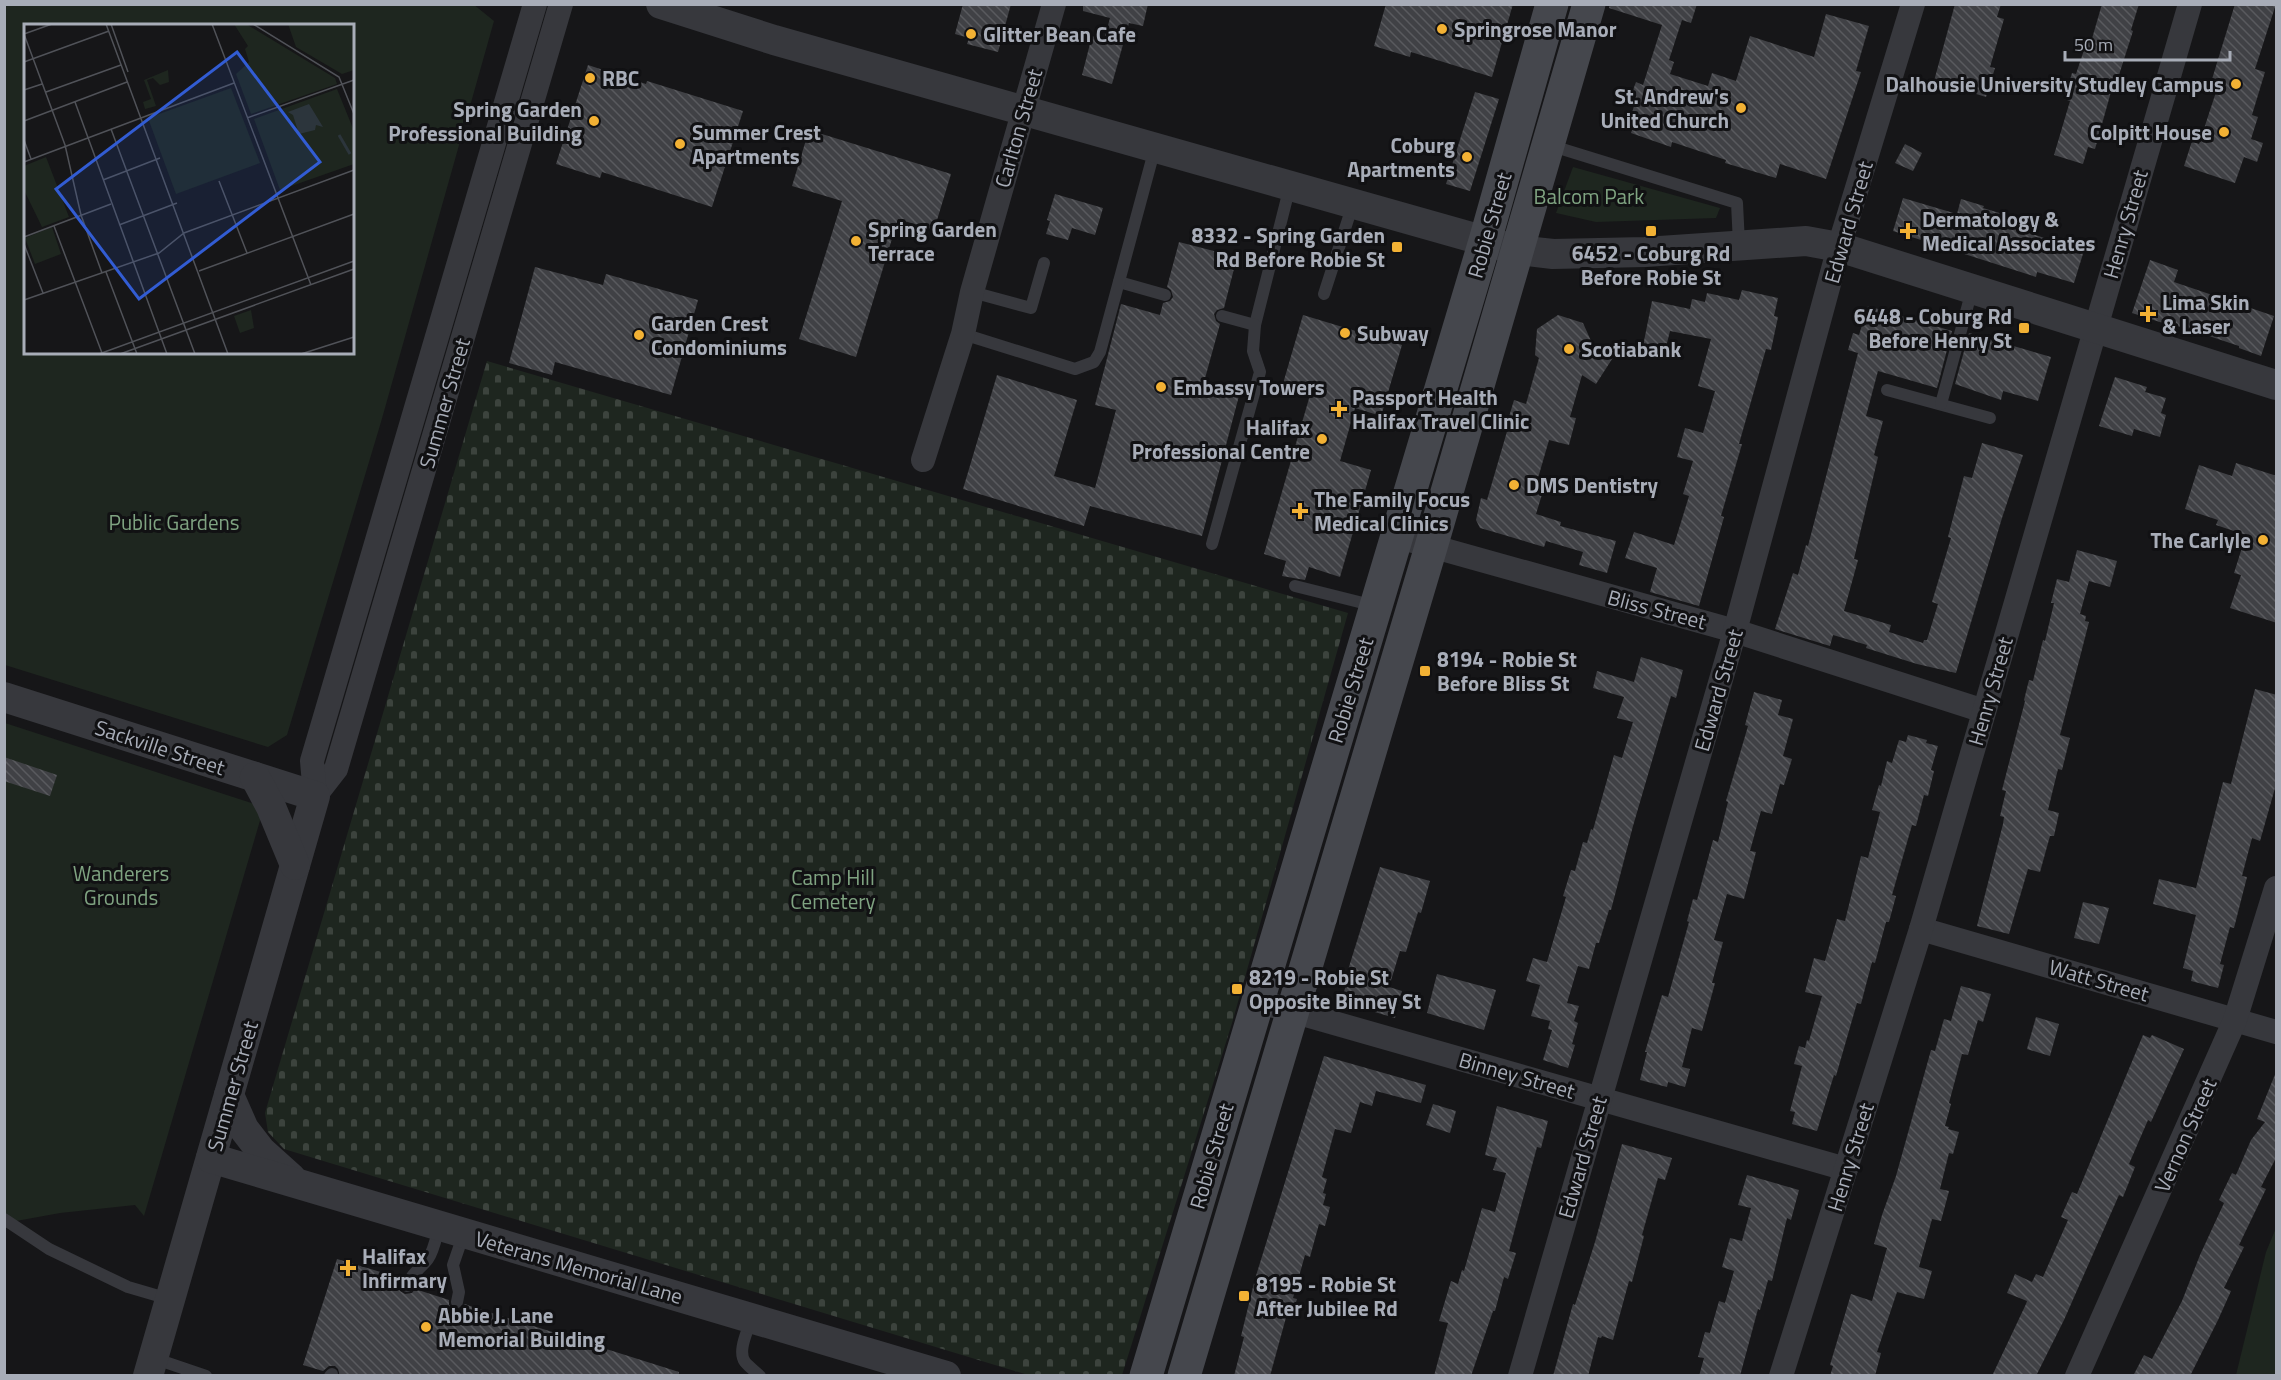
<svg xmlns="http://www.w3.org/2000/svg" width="2281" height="1380" font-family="'Titillium Web',sans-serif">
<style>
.cemetery{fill:url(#cemetery-stones)}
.park{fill:#1e261f;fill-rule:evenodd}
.building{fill:url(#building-back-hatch)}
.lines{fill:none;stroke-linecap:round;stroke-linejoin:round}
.service{stroke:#37383d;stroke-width:12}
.minor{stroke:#37383d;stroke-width:24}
.tertiary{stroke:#37383d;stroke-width:30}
.secondary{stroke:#45474d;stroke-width:33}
.poi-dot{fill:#f2b134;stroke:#111113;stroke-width:2}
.labels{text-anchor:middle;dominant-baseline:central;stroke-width:6;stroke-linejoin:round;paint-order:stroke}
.poi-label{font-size:21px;font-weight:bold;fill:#a8adb8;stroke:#111113;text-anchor:start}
.street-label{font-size:21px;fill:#a8adb8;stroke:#111113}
.park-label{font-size:21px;fill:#7fa381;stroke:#111113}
.inset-river{fill:none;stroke:#2c353c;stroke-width:3}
.inset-road{fill:none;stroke:#505258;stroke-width:1.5}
.view{fill:#325cd3;fill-opacity:0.15;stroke:#325cd3;stroke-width:3}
.inset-edge{fill:none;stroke:#a8adb8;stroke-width:3}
</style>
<defs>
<pattern id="cemetery-stones" width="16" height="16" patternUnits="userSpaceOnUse" patternTransform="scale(1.5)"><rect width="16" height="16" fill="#1e261f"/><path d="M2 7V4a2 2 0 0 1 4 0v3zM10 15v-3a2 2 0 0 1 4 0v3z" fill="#3c433d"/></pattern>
<pattern id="building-back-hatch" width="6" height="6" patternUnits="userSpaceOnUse" patternTransform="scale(1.5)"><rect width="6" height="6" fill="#404145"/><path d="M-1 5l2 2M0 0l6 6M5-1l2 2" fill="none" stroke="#595a5e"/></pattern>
</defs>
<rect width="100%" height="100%" fill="#161618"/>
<!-- cemetery -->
<polygon class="cemetery" points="487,361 1348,613 1232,1023 1122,1375 1028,1375 284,1149 268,1132 265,1113"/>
<!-- park -->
<g class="park">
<path d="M5,4H473L494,21L381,422L287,735L268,747L5,665ZM26,26H352V352H26Z"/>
<polygon points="1573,167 1720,208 1716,218 1596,222 1556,213"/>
<polygon points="5,723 264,807 144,1216 135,1205 60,1213 5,1223"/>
<polygon points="2276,1228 2276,1375 2236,1375 2266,1252"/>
</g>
<!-- building -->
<g class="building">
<polygon points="963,4 1011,4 998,52 967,44 969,38 955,34"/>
<polygon points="1083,4 1148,4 1143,26 1129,23 1112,84 1082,75 1092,36 1104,40 1110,18 1083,11"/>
<polygon points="1386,4 1513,4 1492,77 1411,52 1410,57 1374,46"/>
<polygon points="1610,4 1697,4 1691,23 1682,20 1669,60 1674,62 1670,74 1708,86 1712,73 1736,81 1750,36 1814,57 1826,14 1869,26 1856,71 1861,72 1826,179 1780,164 1776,178 1725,163 1726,160 1672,142 1671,147 1631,133 1637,115 1632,113 1635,102 1629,101 1636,82 1643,85 1662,25 1609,8"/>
<polygon points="1955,4 2001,4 1997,17 2004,19 1990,67 1995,68 1986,97 1934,81"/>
<polygon points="2102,4 2139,4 2131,30 2133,31 2119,75 2116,74 2095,149 2088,147 2083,164 2054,155 2070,101 2064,99 2072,73 2076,74 2087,41 2091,42"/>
<polygon points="2235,4 2276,4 2255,69 2265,72 2252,115 2258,117 2251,139 2263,143 2257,162 2244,157 2235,183 2184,166 2192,141 2199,144 2216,92 2209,89"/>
<polygon points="588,65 646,84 647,81 743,111 712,207 602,172 600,178 556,164"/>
<polygon points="1475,92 1499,99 1470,191 1446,184"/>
<polygon points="809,130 951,174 934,230 898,219 856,357 799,339 842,201 792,186"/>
<polygon points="1905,144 1922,153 1913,171 1895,163"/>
<polygon points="1055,194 1103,208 1095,235 1072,228 1068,240 1046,234 1050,221 1047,220"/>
<polygon points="1903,198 1957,214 1961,199 1984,206 1983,208 2016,218 2013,228 2060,243 2061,237 2086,244 2074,283 2037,272 2036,277 1893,231"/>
<polygon points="1179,242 1237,257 1224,308 1217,310 1214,314 1216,321 1220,324 1204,382 1240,392 1202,536 1090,506 1084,526 963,489 997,375 1077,400 1054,476 1095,488 1116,410 1095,405 1121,304 1160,315 1163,303 1170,301 1173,297 1171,290 1167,287"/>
<polygon points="2150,260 2178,270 2174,282 2274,316 2261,356 2239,348 2239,346 2197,332 2167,323 2166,324 2132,313"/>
<polygon points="535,267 603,285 606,274 698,300 671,395 555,362 552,375 509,363"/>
<polygon points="1742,290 1778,298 1774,316 1778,317 1771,350 1766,349 1739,444 1742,444 1721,516 1724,517 1699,606 1650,592 1657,568 1625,558 1634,532 1674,545 1689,496 1683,494 1693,461 1677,457 1685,428 1703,433 1715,391 1698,386 1711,339 1670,331 1664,355 1642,351 1652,301 1690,309 1692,299 1705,302 1707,293 1739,300"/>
<polygon points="1868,306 1952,331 1937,388 1878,371 1866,416 1883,421 1874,455 1878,457 1854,559 1858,560 1844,611 1891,625 1889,632 1923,643 1924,640 1927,640 1938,604 1932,602 1951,538 1948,537 1964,476 1972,478 1982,443 2023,455 2002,518 1956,673 1917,664 1866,648 1867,645 1833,635 1830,646 1775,629 1793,573 1798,575 1806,545 1808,546 1858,353 1848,350 1853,333 1859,335"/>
<polygon points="1303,315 1402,345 1381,416 1355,408 1340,461 1371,470 1340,577 1309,567 1305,580 1282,576 1286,561 1264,554 1310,395 1282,387"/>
<polygon points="1558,315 1583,323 1592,343 1614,356 1596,384 1582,375 1570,417 1576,418 1569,445 1549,440 1536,485 1544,488 1536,514 1561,522 1560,526 1616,541 1607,573 1579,565 1583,552 1546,541 1544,547 1494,532 1480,528 1476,520 1481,498 1487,500 1508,428 1506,427 1514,400 1526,404 1539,358 1535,355 1537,329"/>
<polygon points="1969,333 2051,357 2038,401 2003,391 2001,400 1955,384"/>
<polygon points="2115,377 2147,387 2145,392 2166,398 2161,413 2166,415 2160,437 2134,429 2132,436 2099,426"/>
<polygon points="2236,463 2277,476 2277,623 2230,608 2241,575 2234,573 2246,535 2216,525 2218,520 2185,509 2199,465 2232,476"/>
<polygon points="2077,550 2117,561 2110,587 2089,581 2080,614 2086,616 2085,621 2089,622 2060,735 2070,738 2062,770 2058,769 2048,810 2059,813 2054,836 2050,836 2040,872 2028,869 2009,934 1977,926 2003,824 2004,817 2000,816 2006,791 2002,790 2025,701 2024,700 2029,680 2033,681 2043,640 2045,641 2054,603 2051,603 2057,579 2069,582"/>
<polygon points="1641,657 1683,670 1676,698 1671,696 1661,730 1633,826 1611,910 1609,910 1599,943 1596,943 1589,969 1578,966 1567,1003 1579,1006 1574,1021 1578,1023 1572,1044 1575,1045 1568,1068 1543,1060 1552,1030 1548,1029 1550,1021 1531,1016 1540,985 1526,981 1533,958 1547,962 1566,897 1563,896 1571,870 1575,871 1583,842 1587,843 1591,829 1593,830 1614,755 1622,758 1633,722 1617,718 1624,697 1593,688 1597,671 1634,682"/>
<polygon points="2255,689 2277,695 2277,781 2260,841 2252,838 2242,876 2247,877 2234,928 2230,927 2220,964 2224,965 2218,988 2191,981 2193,971 2183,968 2196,915 2153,904 2159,879 2196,888 2223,782 2231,784"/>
<polygon points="1754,692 1782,700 1778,715 1793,719 1783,756 1792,759 1784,785 1780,784 1772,814 1761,811 1750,851 1756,852 1744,899 1727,894 1714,940 1723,942 1712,983 1715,983 1702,1031 1692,1028 1682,1067 1690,1069 1685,1087 1668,1082 1667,1087 1640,1080 1647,1052 1645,1052 1662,995 1668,997 1689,922 1687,921 1693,899 1697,900 1713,840 1718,842 1728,802 1726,801 1748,726 1745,725"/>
<polygon points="1908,735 1927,740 1926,743 1938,746 1931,770 1934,771 1928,796 1924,795 1916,826 1912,825 1892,895 1896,896 1889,922 1886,922 1875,963 1872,962 1861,1004 1857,1003 1836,1076 1834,1075 1817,1131 1792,1124 1795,1112 1790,1111 1802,1066 1794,1064 1799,1046 1805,1048 1807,1040 1809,1041 1822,996 1805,992 1814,958 1825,961 1837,919 1845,921 1861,856 1868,858 1879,816 1880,812 1872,810 1879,785 1881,786 1887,761 1892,763 1899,740 1906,742"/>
<polygon points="4,757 57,775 50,796 4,781"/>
<polygon points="1380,867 1430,881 1421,913 1418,912 1406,952 1400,951 1389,987 1402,991 1395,1018 1341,1002 1350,971 1348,970"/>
<polygon points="2083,902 2109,908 2099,944 2074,938"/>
<polygon points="1437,974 1496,990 1484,1030 1427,1013"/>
<polygon points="1961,986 1991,994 1983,1022 1978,1020 1968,1055 1962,1054 1949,1103 1951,1104 1945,1126 1949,1127 1948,1129 1959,1132 1953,1154 1949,1153 1940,1189 1949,1191 1941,1221 1932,1219 1919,1267 1932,1271 1924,1299 1897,1292 1877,1352 1881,1353 1875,1376 1830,1376 1833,1366 1830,1365 1851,1294 1872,1301 1887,1248 1874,1244 1882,1215 1896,1176 1931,1050 1935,1051 1944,1019 1951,1021"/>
<polygon points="2036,1017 2059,1024 2050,1056 2027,1049"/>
<polygon points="2143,1035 2150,1038 2152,1035 2184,1049 2151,1122 2148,1120 2129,1164 2135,1167 2123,1197 2119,1195 2064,1320 2036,1376 1992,1376 2026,1304 2027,1301 2007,1293 2015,1274 2032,1282 2036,1274 2043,1277 2068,1220 2061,1217 2072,1192 2077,1194"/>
<polygon points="1324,1056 1426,1085 1421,1103 1376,1091 1372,1106 1360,1102 1351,1133 1335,1129 1322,1177 1327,1179 1323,1193 1326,1194 1323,1205 1330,1207 1325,1226 1319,1224 1310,1257 1305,1255 1293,1298 1297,1299 1292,1315 1287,1314 1270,1376 1234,1376 1244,1337 1241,1336 1255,1279"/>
<polygon points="2276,1072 2277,1156 2261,1187 2266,1189 2239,1245 2244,1247 2224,1288 2231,1291 2218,1320 2190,1376 2133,1376 2144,1355 2152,1359 2182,1301 2200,1255 2224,1203 2219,1200 2232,1173 2236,1175 2251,1140 2265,1122 2257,1119"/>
<polygon points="1433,1104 1456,1111 1450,1133 1426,1125"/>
<polygon points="1497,1106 1548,1121 1541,1148 1537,1147 1509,1251 1516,1253 1508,1279 1504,1277 1495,1311 1493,1311 1471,1376 1434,1376 1448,1323 1439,1321 1451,1281 1458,1284 1462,1270 1464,1271 1482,1208 1495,1212 1506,1173 1493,1170 1497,1158 1485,1155"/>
<polygon points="1622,1144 1672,1158 1665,1180 1658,1178 1642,1235 1644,1236 1639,1255 1632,1282 1629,1281 1613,1340 1602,1336 1601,1338 1598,1337 1588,1376 1553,1376 1573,1304 1575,1305 1595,1242"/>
<polygon points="1747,1175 1799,1190 1791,1220 1787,1218 1772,1281 1768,1280 1760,1310 1758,1309 1740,1376 1699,1376 1704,1358 1698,1357 1705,1332 1710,1333 1719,1301 1725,1303 1734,1271 1722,1267 1730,1238 1742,1241 1751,1208 1738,1205"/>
<polygon points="337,1259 394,1276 392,1281 399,1283 400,1291 405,1294 412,1293 415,1289 449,1300 449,1305 455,1310 460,1310 465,1304 470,1306 679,1372 679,1376 340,1376 338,1369 335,1366 329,1366 323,1371 303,1365"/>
</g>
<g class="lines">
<!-- service -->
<g class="service">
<polyline points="1549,145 1737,203 1739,244"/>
<polyline points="1119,282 1165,295"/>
<polyline points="972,292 1031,308 1044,263"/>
<polyline points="1324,294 1353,204"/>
<polyline points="1255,325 1290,186"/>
<polyline points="963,334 1075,369 1094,362 1100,352 1155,148"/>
<polyline points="1887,390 1990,418"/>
<polyline points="1941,404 1972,290"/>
<polyline points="1212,544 1260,372 1253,351 1255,325 1222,316"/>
<polyline points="1295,586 1375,606"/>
<polyline points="4,1219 49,1249 128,1287 169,1299"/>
<path d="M407,1286C410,1275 421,1268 428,1259C434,1250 436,1238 439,1227"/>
<polyline points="457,1302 459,1292 453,1265 464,1233"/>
<path d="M751,1319C748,1331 737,1351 745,1362C749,1367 755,1371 760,1376"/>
<polyline points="153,1358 206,1376"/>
<polyline points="330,1376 332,1374"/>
</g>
<!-- minor -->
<g class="minor">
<polyline points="923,460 963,334 972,292 1054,4"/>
<polyline points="1395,536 1735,631 1984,711"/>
<polyline points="315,796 336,769 561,4"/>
<polyline points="315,796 312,761 535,4"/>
<polyline points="1921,929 2276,1032"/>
<polyline points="1257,1001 1846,1169"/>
<polyline points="1520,1376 1735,631 1839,247 1913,4"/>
<polyline points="1781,1376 1921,929 2190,4"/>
<polyline points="2077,1376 2235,1020 2276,888"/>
</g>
<!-- tertiary -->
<g class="tertiary">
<polyline points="661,4 774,40 1517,250 1553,254 1645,252 1806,241 1839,247 2276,385"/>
<polyline points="4,697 315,796 148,1376"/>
<polyline points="255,777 271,807 295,865"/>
<polyline points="229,1095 244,1129 261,1151 291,1178"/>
<polyline points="211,1158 946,1376"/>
</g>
<!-- secondary -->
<g class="secondary">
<polyline points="1146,1376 1485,241 1552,4"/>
<polyline points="1184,1376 1431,547 1589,4"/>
</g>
</g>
<!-- markers -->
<g class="poi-dot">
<circle cx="1442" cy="29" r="6"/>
<circle cx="971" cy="34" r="6"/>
<circle cx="590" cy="78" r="6"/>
<circle cx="2236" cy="84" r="6"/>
<circle cx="1741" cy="108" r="6"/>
<circle cx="594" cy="121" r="6"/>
<circle cx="2224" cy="132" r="6"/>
<circle cx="680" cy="144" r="6"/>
<circle cx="1467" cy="157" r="6"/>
<rect x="1645" y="225" width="12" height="12" rx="3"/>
<path d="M1905 222h6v6h6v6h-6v6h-6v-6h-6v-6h6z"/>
<circle cx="856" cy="241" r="6"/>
<rect x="1391" y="241" width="12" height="12" rx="3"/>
<path d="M2145 305h6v6h6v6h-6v6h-6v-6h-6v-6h6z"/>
<rect x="2018" y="322" width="12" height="12" rx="3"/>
<circle cx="1345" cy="333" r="6"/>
<circle cx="639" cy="335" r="6"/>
<circle cx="1569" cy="349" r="6"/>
<circle cx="1161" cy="387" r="6"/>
<path d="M1336 400h6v6h6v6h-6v6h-6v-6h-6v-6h6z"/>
<circle cx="1322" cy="439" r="6"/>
<circle cx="1514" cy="485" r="6"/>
<path d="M1297 502h6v6h6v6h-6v6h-6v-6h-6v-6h6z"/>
<circle cx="2263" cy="540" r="6"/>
<rect x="1419" y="665" width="12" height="12" rx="3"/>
<rect x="1231" y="983" width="12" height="12" rx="3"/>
<path d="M345 1259h6v6h6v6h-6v6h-6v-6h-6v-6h6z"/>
<rect x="1238" y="1290" width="12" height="12" rx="3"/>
<circle cx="426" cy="1327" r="6"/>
</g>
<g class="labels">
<!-- poi labels -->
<g class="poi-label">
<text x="1454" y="29">Springrose Manor</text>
<text x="983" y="34">Glitter Bean Cafe</text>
<text x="602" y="78">RBC</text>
<text x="2224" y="84" text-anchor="end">Dalhousie University Studley Campus</text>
<text x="1729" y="96" text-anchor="end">St. Andrew's<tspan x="1729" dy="24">United Church</tspan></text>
<text x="582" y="109" text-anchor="end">Spring Garden<tspan x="582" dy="24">Professional Building</tspan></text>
<text x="692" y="132">Summer Crest<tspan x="692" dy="24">Apartments</tspan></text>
<text x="2212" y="132" text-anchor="end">Colpitt House</text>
<text x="1455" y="145" text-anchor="end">Coburg<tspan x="1455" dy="24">Apartments</tspan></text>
<text x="1922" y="219">Dermatology &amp;<tspan x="1922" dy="24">Medical Associates</tspan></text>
<text x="868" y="229">Spring Garden<tspan x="868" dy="24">Terrace</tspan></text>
<text x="1385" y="235" text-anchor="end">8332 - Spring Garden<tspan x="1385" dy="24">Rd Before Robie St</tspan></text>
<text x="1651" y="253" text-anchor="middle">6452 - Coburg Rd<tspan x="1651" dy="24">Before Robie St</tspan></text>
<text x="2162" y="302">Lima Skin<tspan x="2162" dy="24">&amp; Laser</tspan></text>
<text x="2012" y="316" text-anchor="end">6448 - Coburg Rd<tspan x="2012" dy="24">Before Henry St</tspan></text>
<text x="651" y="323">Garden Crest<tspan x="651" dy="24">Condominiums</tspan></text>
<text x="1357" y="333">Subway</text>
<text x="1581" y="349">Scotiabank</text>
<text x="1173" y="387">Embassy Towers</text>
<text x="1352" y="397">Passport Health<tspan x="1352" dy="24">Halifax Travel Clinic</tspan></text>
<text x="1310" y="427" text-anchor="end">Halifax<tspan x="1310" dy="24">Professional Centre</tspan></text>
<text x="1526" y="485">DMS Dentistry</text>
<text x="1314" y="499">The Family Focus<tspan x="1314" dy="24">Medical Clinics</tspan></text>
<text x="2251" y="540" text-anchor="end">The Carlyle</text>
<text x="1437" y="659">8194 - Robie St<tspan x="1437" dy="24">Before Bliss St</tspan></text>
<text x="1249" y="977">8219 - Robie St<tspan x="1249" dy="24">Opposite Binney St</tspan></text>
<text x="362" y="1256">Halifax<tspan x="362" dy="24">Infirmary</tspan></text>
<text x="1256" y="1284">8195 - Robie St<tspan x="1256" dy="24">After Jubilee Rd</tspan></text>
<text x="438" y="1315">Abbie J. Lane<tspan x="438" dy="24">Memorial Building</tspan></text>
</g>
<!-- street labels -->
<g class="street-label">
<text transform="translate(1018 128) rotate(-74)">Carlton Street</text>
<text transform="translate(1848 222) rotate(-74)">Edward Street</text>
<text transform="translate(2125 224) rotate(-74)">Henry Street</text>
<text transform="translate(1489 225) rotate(-74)">Robie Street</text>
<text transform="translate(444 403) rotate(-74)">Summer Street</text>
<text transform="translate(1657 609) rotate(15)">Bliss Street</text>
<text transform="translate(1350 690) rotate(-73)">Robie Street</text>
<text transform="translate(1718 690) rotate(-74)">Edward Street</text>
<text transform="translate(1990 691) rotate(-74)">Henry Street</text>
<text transform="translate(160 747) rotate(18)">Sackville Street</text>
<text transform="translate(2099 980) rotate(16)">Watt Street</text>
<text transform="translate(1517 1075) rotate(16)">Binney Street</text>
<text transform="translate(232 1086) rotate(-74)">Summer Street</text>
<text transform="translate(2185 1135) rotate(-66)">Vernon Street</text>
<text transform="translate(1211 1156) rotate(-74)">Robie Street</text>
<text transform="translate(1582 1157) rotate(-74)">Edward Street</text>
<text transform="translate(1850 1157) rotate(-73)">Henry Street</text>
<text transform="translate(579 1267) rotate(16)">Veterans Memorial Lane</text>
</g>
<!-- park labels -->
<g class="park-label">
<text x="1589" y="196">Balcom Park</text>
<text x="174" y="522">Public Gardens</text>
<text x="121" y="873">Wanderers<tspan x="121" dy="24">Grounds</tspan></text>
<text x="833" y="877">Camp Hill<tspan x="833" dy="24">Cemetery</tspan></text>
</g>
</g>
<!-- overview -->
<g transform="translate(24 24)">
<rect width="330" height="330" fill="#161618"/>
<path d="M144,46L145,58L136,61L129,54L123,56L132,82L121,85L119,78L127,75L120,56ZM227,286L230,304L216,309L210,292Z" fill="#1e261f"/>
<path d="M207,64L236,139L152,170L124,94Z" fill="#1e261f"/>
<path d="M210,0H222L311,54L313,60L227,90L212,50L225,38L221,25L224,22ZM264,0H330V46L318,50L272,23ZM313,65L330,107V140L256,166L230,95ZM22,133L45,193L18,203L0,166V142ZM28,203L37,230L11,240L1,214Z" fill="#1e261f"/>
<path d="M285,80L299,103L292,101L291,106L275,110L269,91L264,88Z" fill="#2c353c"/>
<path class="inset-river" d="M315,111L326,130"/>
<path class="inset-road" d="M82,0L204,330M87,0L104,48M188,0L287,261M229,0L315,53L330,90M0,10L41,121L57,191L78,249M0,10L28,0M0,38L85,7M0,66L18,60M22,68L97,41M51,78L143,330M223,94L330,56M0,97L103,58M87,105L171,330M0,116L7,135M0,138L210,59M79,156L136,134M195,157L223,229M95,201L153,179M30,202L78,329M0,213L87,180M0,220L19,269M175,247L330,190M82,248L113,330M0,276L135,229L160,209L330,146M75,330L330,237M96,330L330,245M277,330L330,313"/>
<path class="view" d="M213,28L296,138L115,275L32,165Z"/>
<rect width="330" height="330" class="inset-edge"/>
</g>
<!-- border -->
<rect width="2281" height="1380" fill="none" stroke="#a8adb8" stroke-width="12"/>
<!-- scale -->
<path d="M2065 51v9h165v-9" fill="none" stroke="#a8adb8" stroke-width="3"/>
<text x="2074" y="51" font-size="18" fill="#a8adb8" stroke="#111113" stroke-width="4.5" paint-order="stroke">50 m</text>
</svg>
